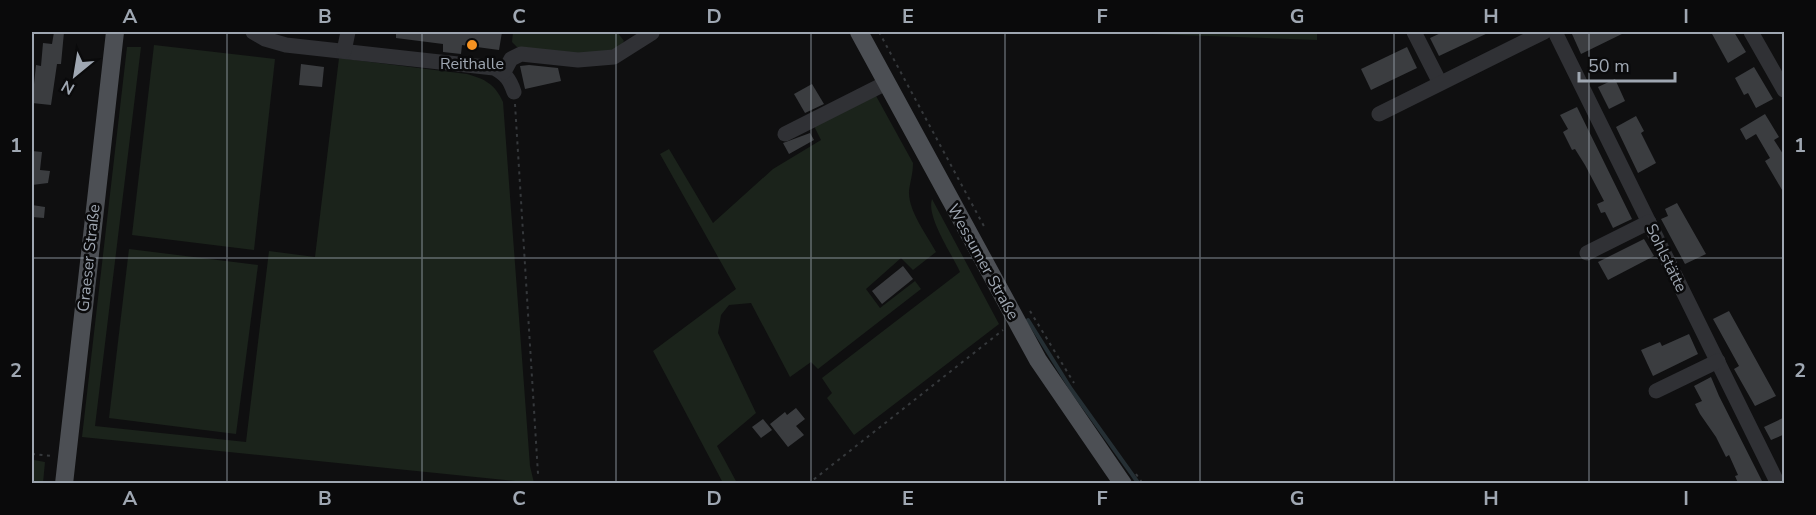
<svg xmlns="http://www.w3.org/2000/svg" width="1816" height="515" font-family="'Nunito Sans',sans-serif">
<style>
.green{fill:#1b231b}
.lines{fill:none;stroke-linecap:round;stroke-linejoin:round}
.stream{stroke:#252f34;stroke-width:4}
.building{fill:#3b3d40}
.path{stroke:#36393c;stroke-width:2;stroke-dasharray:3 4.5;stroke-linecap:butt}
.minor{stroke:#303135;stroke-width:15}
.major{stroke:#4c4f54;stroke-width:18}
.grid{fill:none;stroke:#9fa7b2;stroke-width:1.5;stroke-opacity:0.55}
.poi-dot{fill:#f69221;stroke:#0a0a0b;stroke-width:2}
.labels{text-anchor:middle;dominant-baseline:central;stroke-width:5;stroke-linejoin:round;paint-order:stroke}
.poi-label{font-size:16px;fill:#9fa7b2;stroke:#0a0a0b}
.street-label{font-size:16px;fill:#9fa7b2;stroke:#0a0a0b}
.neatline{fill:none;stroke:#9fa7b2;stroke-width:2}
.grid-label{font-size:20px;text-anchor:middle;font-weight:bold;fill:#9fa7b2}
</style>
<rect width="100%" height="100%" fill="#0f0f10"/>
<!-- green -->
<g class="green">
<path d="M513,32H617L624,41C611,64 541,49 517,47L512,42Z"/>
<polygon points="1149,32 1317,32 1317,40 1152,34"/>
<polygon points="154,45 275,59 254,250 132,235"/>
<path d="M127,47H141L95,426L246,442L269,251L315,257L339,58L467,74C485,79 495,84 503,102L530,466L534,483L82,437Z"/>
<path d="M875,94L913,163C913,174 910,182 909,191C908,211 927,235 936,252L913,270L901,258L866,289L880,308L915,281L921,289L818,369L811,362L790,377L751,303L729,305L721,315L718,333L756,413L717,446L737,483H723L653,351L736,289L660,154L669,149L713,223L773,169L821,140L813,124Z"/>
<path d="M932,199L999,324L854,435L827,398L832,393L822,378L960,272C952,254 926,217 932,199Z"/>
<polygon points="129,249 258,265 236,434 109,418"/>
<polygon points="34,460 45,462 43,483 32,483"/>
</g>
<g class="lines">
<!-- stream -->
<polyline class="stream" points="1028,320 1071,389 1139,484"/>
</g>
<!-- building -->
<g class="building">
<polygon points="54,32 64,32 61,64 57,64 51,105 32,103 36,65 41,66 43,43 52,44"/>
<polygon points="396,32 502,32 499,50 462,45 461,54 443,52 443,44 396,38"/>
<polygon points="1443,32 1490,32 1439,56 1430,38"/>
<polygon points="1577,32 1626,32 1581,54 1572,34"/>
<polygon points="1711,32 1734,32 1746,52 1728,63"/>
<polygon points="1407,47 1417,68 1371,90 1361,69"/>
<polygon points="301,64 324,67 322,87 299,85"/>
<polygon points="529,65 558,68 561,81 525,89 520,66"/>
<polygon points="1754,67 1773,99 1756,108 1748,93 1744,95 1735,78"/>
<polygon points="1615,79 1625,101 1609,109 1598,87"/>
<polygon points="812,84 824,104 805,113 794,94"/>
<polygon points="1577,107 1632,219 1613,228 1605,212 1601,213 1597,204 1604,201 1585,165 1575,149 1572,150 1563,132 1568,129 1560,115"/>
<polygon points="1765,114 1779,137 1774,140 1785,157 1785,195 1765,161 1770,158 1756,134 1746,140 1740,129"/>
<polygon points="1636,116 1644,131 1641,133 1656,163 1638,173 1616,127"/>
<polygon points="810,133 814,140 789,154 783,143"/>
<polygon points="32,151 42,152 40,170 50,171 48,183 32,185"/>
<polygon points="1677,203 1706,254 1685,264 1661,219 1668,216 1665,209"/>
<polygon points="32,205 45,207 44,218 32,217"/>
<polygon points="1644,239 1654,256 1608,280 1598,262"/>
<polygon points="903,266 913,279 882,304 872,291"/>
<polygon points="1729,311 1776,396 1755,406 1734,369 1739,366 1713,319"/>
<polygon points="1689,334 1698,354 1653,376 1641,350 1660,342 1662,346"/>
<polygon points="1711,377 1719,396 1763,483 1738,483 1735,476 1738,475 1729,455 1726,457 1716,437 1700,414 1695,404 1702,401 1694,386"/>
<polygon points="796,408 805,419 796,426 804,435 788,447 770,424 785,412 787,415"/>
<polygon points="1785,417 1785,434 1771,440 1764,427"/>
<polygon points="763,419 772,430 761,438 752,427"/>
</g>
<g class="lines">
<!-- path -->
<g class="path">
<polyline points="879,32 986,230"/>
<polyline points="515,104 538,474"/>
<polyline points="1030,311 1074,383"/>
<polyline points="32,454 53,456"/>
<polyline points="1136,474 1143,484"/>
<polyline points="808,484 1003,330"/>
</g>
<!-- minor -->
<g class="minor">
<path d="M253,32L265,39L286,45L494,68C506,74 510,80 514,92"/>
<polyline points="1414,32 1440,83"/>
<polyline points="1555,32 1778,484"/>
<polyline points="1751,32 1784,90"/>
<polyline points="344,51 348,32"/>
<polyline points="504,72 511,59 521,54 578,60 614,57 652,33"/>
<polyline points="1379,114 1544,32"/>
<polyline points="785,134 886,83"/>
<polyline points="1587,253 1649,222"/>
<polyline points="1656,391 1718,361"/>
</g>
<!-- major -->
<g class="major">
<polyline points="859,32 1038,360 1123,484"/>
<polyline points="64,484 115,32"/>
</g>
</g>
<!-- grid -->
<path class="grid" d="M227,32V484M422,32V484M616,32V484M811,32V484M1005,32V484M1200,32V484M1394,32V484M1589,32V484M32,258H1784"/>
<!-- markers -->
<circle class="poi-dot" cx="472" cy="45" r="6"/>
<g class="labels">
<!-- poi labels -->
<g class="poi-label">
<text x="472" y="64">Reithalle</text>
</g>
<!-- street labels -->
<g class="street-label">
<text transform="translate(89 258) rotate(-84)">Graeser Straße</text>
<text transform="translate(1666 258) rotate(64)">Sohlstätte</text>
<text transform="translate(983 262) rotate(61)">Wessumer Straße</text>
</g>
</g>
<!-- border -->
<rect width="1816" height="515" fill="none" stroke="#0a0a0b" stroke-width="66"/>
<!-- north arrow -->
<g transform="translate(75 75) rotate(210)" stroke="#0a0a0b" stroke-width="4.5" paint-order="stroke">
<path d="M0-4.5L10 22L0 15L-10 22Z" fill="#9fa7b2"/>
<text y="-9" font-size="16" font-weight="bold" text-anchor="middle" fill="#9fa7b2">N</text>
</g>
<!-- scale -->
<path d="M1579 72v9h96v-9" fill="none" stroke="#9fa7b2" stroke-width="3"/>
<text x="1588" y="72" font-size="18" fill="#9fa7b2" stroke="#0a0a0b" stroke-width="4.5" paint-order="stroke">50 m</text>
<rect x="33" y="33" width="1750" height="449" class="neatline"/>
<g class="grid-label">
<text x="130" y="23">A</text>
<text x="325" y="23">B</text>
<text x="519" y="23">C</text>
<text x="714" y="23">D</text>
<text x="908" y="23">E</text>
<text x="1102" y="23">F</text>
<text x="1297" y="23">G</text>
<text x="1491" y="23">H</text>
<text x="1686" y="23">I</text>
<text x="16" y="152">1</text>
<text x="1800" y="152">1</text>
<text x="16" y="377">2</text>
<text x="1800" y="377">2</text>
<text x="130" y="505">A</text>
<text x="325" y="505">B</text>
<text x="519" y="505">C</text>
<text x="714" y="505">D</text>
<text x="908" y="505">E</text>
<text x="1102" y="505">F</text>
<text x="1297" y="505">G</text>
<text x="1491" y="505">H</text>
<text x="1686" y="505">I</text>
</g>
</svg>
